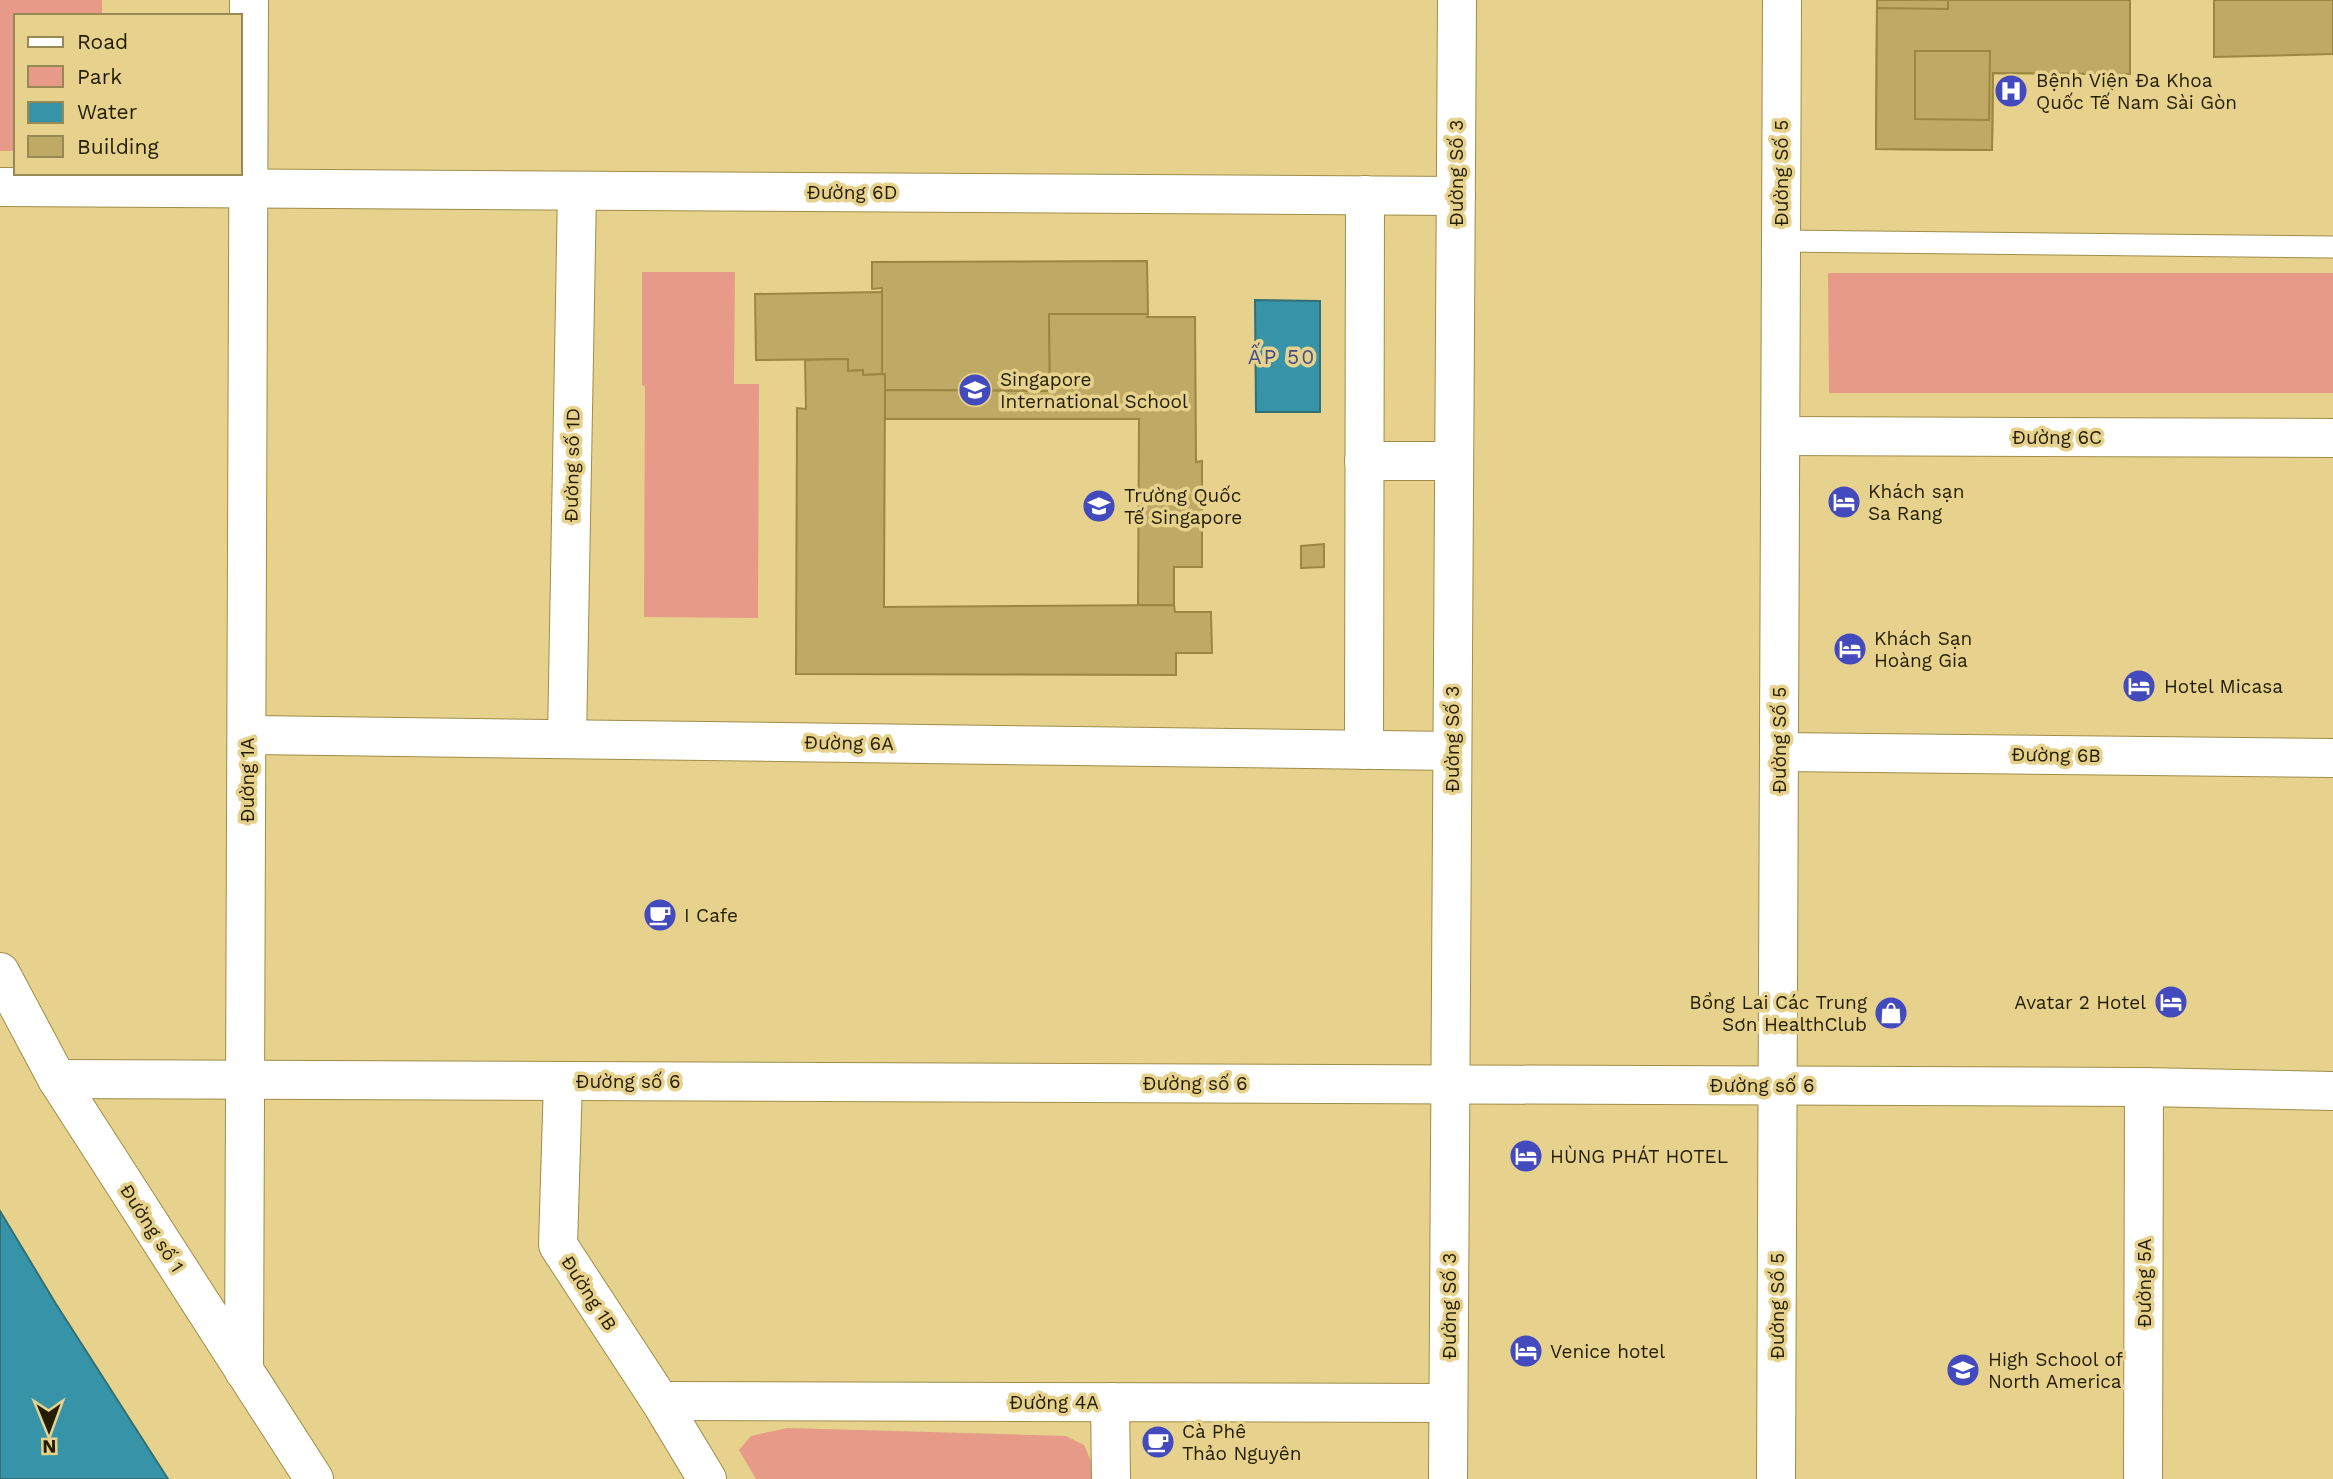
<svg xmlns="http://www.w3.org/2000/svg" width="2333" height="1479" font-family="'Work Sans',sans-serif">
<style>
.green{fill:#e69a87}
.water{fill:#3794a8;stroke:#317076;stroke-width:2}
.building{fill:#beaa65;stroke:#9a8742;stroke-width:2}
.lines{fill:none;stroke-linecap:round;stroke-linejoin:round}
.service-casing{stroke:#a08d48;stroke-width:23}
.minor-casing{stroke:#a08d48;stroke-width:40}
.service{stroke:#fff;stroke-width:21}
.minor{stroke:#fff;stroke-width:38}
.labels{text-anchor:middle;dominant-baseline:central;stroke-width:7;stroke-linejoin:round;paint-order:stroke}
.poi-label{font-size:19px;fill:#241c01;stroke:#e6d28c;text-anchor:start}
.street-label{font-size:19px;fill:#241c01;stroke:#e6d28c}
.neighbourhood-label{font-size:21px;letter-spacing:2px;fill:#444e8b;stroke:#e6d28c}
</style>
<rect width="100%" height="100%" fill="#e6d28c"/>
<!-- green -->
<g class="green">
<polygon points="0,0 102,0 102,16 16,16 16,151 0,151"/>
<polygon points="642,272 735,272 734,384 759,384 758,618 644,617 645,386 642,385"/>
<polygon points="1828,273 2333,273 2333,393 1829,393"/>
<polygon points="787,1428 1066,1436 1084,1445 1094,1468 1094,1479 756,1479 739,1450 751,1436"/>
</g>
<!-- water -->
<g class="water">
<polygon points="1255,300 1320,301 1320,412 1256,412"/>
<polygon points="0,1211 56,1304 168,1479 0,1479"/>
</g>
<!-- building -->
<g class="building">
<polygon points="1877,0 2130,0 2130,74 1993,73 1992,150 1876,149"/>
<polygon points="1948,0 2130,0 2130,74 1993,73 1992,150 1876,149 1877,8 1948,9"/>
<polygon points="2214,0 2333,0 2333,54 2214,57"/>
<polygon points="1915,51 1990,51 1989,120 1915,119"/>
<polygon points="1147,261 1148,314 1049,314 1050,391 885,390 885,374 882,374 882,288 872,289 872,262"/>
<polygon points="882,292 882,374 863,375 863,370 848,371 848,359 756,360 755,294"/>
<polygon points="1049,314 1148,314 1147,317 1195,317 1196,462 1202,461 1202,567 1174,567 1174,605 1138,605 1139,419 885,419 885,390 1050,391"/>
<polygon points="848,359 848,371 863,370 863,375 885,374 884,607 1174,605 1175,612 1211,612 1212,653 1176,653 1176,675 796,674 797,408 806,409 805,360"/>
<polygon points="1324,544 1324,567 1301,568 1301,546"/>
</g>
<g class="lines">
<defs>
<polyline id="service" points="1781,241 2333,247"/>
<g id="minor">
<polyline points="0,187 1456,196"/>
<polyline points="1781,436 2333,438"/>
<polyline points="1364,461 1454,461"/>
<polyline points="247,735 1452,751"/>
<polyline points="567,739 577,191"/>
<polyline points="1364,750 1365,195"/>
<polyline points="1779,752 2333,758"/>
<polyline points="0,972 57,1079 314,1479"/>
<polyline points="57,1079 2144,1087 2333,1091"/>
<polyline points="563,1081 558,1245 660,1401 707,1479"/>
<polyline points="244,1371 249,0"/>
<polyline points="660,1401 1448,1403"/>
<polyline points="1110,1402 1111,1479"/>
<polyline points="1448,1479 1457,0"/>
<polyline points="1776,1479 1782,0"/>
<polyline points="2143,1479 2144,1087"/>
</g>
</defs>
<!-- service casing -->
<use href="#service" class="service-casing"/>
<!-- minor casing -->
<use href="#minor" class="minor-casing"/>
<!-- service -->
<use href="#service" class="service"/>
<!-- minor -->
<use href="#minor" class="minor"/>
</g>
<!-- icons -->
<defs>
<symbol id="hospital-disc" viewBox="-11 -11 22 22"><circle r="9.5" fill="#424abe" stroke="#e6d28c"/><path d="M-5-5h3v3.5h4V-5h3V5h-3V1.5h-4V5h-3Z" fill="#fff"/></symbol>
<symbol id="school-disc" viewBox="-11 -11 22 22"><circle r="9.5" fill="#424abe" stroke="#e6d28c"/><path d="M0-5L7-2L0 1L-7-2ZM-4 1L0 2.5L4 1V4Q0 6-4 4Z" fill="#fff"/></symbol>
<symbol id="hotel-disc" viewBox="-11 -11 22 22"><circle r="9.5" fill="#424abe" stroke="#e6d28c"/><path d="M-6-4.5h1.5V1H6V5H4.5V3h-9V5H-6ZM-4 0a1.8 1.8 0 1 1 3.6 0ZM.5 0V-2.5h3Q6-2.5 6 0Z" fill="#fff"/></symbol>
<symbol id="cafe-disc" viewBox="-11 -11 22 22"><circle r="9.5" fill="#424abe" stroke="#e6d28c"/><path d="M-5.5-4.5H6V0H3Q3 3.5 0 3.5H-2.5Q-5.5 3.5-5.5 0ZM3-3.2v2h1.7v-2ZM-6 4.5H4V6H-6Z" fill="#fff"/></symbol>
<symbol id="shop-disc" viewBox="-11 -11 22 22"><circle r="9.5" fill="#424abe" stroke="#e6d28c"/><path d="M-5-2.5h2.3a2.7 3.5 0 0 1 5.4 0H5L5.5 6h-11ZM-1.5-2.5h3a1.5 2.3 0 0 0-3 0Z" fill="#fff"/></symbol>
</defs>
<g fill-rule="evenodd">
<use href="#hospital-disc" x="1992" y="72" width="38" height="38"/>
<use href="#school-disc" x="956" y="371" width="38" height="38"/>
<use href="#hotel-disc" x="1825" y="483" width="38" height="38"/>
<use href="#school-disc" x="1080" y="487" width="38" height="38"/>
<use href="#hotel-disc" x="1831" y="630" width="38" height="38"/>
<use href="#hotel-disc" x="2120" y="667" width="38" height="38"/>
<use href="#cafe-disc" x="641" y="896" width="38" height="38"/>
<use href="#hotel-disc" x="2152" y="983" width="38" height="38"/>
<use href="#shop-disc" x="1872" y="994" width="38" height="38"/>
<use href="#hotel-disc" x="1507" y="1137" width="38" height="38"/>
<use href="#hotel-disc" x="1507" y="1332" width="38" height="38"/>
<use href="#school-disc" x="1944" y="1351" width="38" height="38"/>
<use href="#cafe-disc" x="1139" y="1423" width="38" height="38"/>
</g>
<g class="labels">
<!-- poi labels -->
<g class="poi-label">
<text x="2036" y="80">Bệnh Viện Đa Khoa<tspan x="2036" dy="22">Quốc Tế Nam Sài Gòn</tspan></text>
<text x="1000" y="379">Singapore<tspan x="1000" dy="22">International School</tspan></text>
<text x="1868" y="491">Khách sạn<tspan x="1868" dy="22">Sa Rang</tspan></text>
<text x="1124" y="495">Trường Quốc<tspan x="1124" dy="22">Tế Singapore</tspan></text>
<text x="1874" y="638">Khách Sạn<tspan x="1874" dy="22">Hoàng Gia</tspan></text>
<text x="2164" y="686">Hotel Micasa</text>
<text x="684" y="915">I Cafe</text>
<text x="1867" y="1002" text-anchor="end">Bồng Lai Các Trung<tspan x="1867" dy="22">Sơn HealthClub</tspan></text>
<text x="2146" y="1002" text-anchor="end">Avatar 2 Hotel</text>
<text x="1550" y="1156">HÙNG PHÁT HOTEL</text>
<text x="1550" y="1351">Venice hotel</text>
<text x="1988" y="1359">High School of<tspan x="1988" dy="22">North America</tspan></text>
<text x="1182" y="1431">Cà Phê<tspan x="1182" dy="22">Thảo Nguyên</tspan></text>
</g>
<!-- street labels -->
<g class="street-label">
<text transform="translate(1456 173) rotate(-90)">Đường Số 3</text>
<text transform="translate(1781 173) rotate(-90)">Đường Số 5</text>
<text x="852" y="192">Đường 6D</text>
<text x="2057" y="437">Đường 6C</text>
<text transform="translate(572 465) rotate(-89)">Đường số 1D</text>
<text transform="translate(1452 739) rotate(-90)">Đường Số 3</text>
<text transform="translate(1779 740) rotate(-90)">Đường Số 5</text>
<text transform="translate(849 743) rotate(1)">Đường 6A</text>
<text transform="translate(2056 755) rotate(1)">Đường 6B</text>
<text transform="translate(247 780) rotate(-90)">Đường 1A</text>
<text x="628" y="1081">Đường số 6</text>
<text x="1195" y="1083">Đường số 6</text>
<text x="1762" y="1085">Đường số 6</text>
<text transform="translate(152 1228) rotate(57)">Đường số 1</text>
<text transform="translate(2144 1283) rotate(-90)">Đường 5A</text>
<text transform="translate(589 1293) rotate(57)">Đường 1B</text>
<text transform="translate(1449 1306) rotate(-90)">Đường Số 3</text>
<text transform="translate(1777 1306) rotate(-90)">Đường Số 5</text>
<text x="1054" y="1402">Đường 4A</text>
</g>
<!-- neighbourhood labels -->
<g class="neighbourhood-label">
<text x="1282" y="356">ẤP 50</text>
</g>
</g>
<!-- legend -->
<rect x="14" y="14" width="228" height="161" fill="#e6d28c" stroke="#988954" stroke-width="2"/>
<rect x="28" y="37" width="35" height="10" fill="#ffffff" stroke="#988954" stroke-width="2"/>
<text x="77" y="49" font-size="21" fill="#241c01">Road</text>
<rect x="28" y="66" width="35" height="21" fill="#e69a87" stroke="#988954" stroke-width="2"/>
<text x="77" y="84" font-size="21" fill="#241c01">Park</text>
<rect x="28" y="102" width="35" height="21" fill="#3794a8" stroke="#988954" stroke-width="2"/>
<text x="77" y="119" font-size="21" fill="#241c01">Water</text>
<rect x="28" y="136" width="35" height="21" fill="#beaa65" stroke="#988954" stroke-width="2"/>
<text x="77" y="154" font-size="21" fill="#241c01">Building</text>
<!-- north arrow -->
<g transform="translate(49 1430) rotate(179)" stroke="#e6d28c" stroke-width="5" paint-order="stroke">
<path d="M0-5L12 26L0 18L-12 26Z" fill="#241c01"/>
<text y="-10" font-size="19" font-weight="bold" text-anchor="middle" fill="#241c01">N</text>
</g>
</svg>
